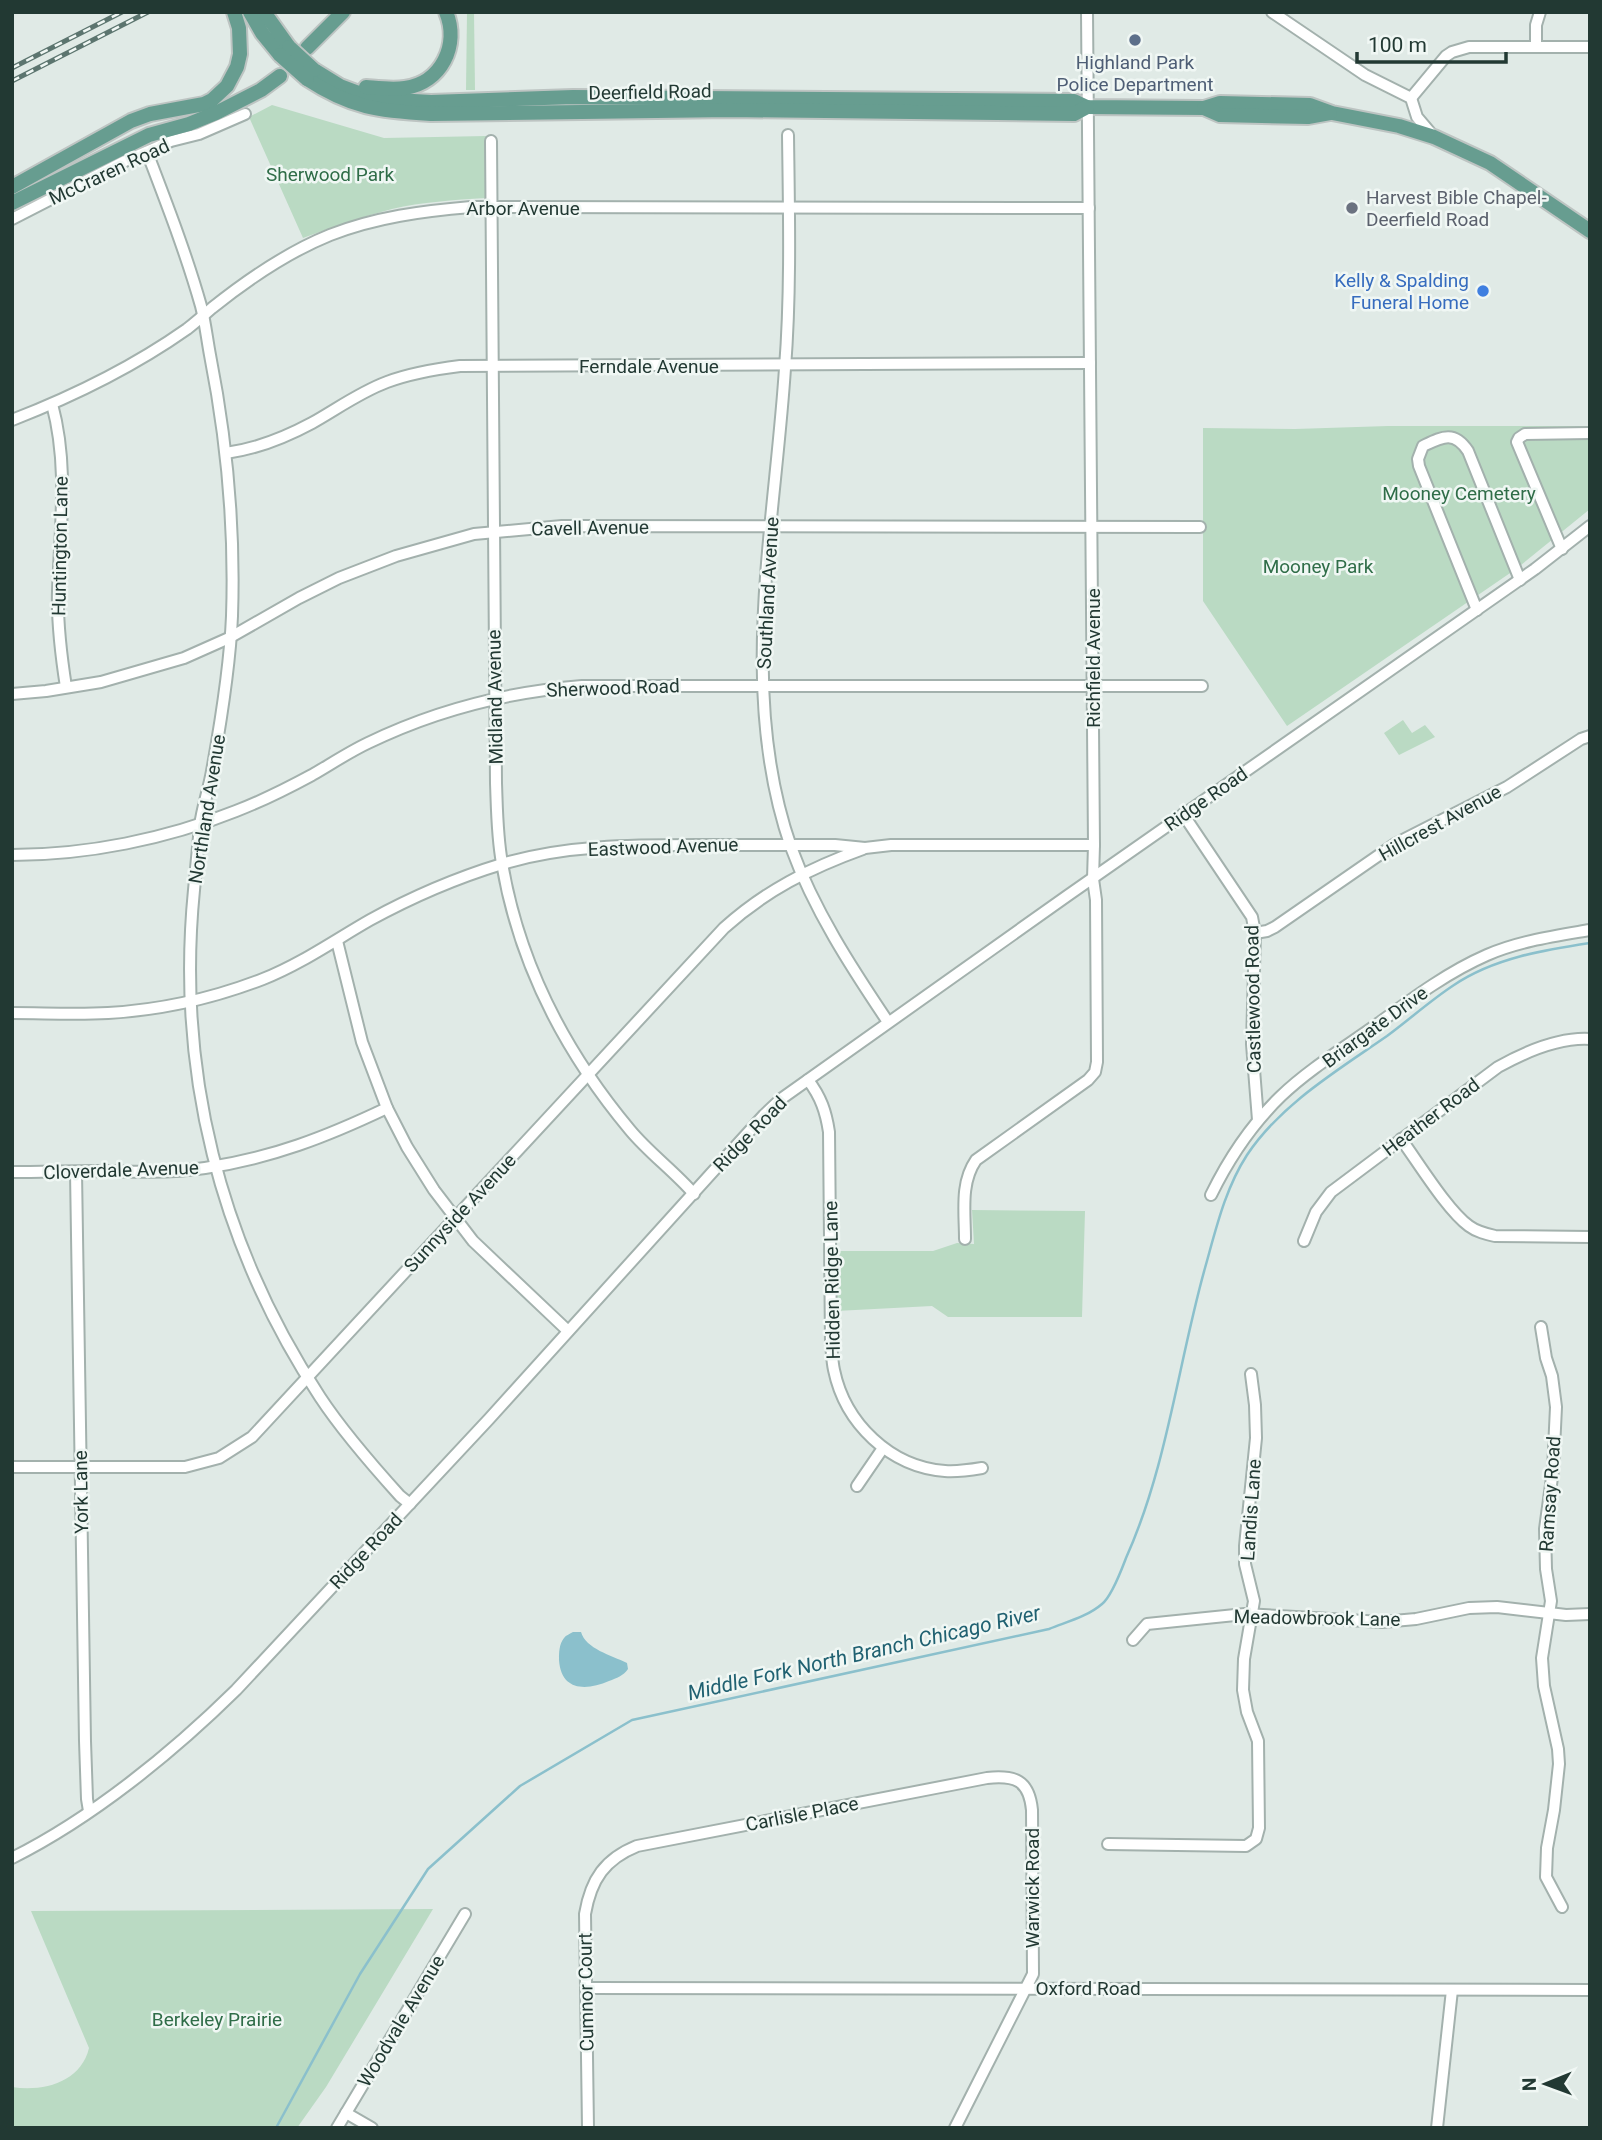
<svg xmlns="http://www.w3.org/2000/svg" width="1602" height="2140" font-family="Roboto,sans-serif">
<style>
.green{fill:#badac3}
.water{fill:#8bc0cc}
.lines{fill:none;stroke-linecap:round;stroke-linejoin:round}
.stream{stroke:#8bc0cc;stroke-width:2.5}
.minor-casing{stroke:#a3b1ad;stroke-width:14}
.major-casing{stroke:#bdc4c2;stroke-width:18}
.minor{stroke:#fff;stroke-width:10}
.major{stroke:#679d90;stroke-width:14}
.rail-casing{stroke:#5c756f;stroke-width:5}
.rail{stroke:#f0f7f4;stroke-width:2.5;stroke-dasharray:8;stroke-linecap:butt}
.major-bridge-casing{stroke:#bdc4c2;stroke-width:18;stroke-linecap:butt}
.major-bridge{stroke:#679d90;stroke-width:14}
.service-dot{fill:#5c6f8a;stroke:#f0f7f4;stroke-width:2.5}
.worship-dot{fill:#6b7280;stroke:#f0f7f4;stroke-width:2.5}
.shop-dot{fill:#3f7fe0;stroke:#f0f7f4;stroke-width:2.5}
.labels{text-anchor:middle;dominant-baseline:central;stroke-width:5;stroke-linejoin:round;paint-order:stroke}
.service-label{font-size:19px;fill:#4e5e75;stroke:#f0f7f4}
.street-label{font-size:19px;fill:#223933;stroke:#f0f7f4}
.park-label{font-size:19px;fill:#2f6d48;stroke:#f0f7f4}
.worship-label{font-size:19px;fill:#5b616d;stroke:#f0f7f4;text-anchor:start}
.shop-label{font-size:19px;fill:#366cbe;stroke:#f0f7f4;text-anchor:end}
.water-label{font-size:21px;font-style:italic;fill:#206171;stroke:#f0f7f4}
</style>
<rect width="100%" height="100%" fill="#e0eae6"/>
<!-- green -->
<g class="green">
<polygon points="467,12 474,12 475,90 466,90"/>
<path d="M272,105L384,138L486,136L485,198C454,200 422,202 392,209C362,217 332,227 303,238L249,117Z"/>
<polygon points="1388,426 1590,426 1590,509 1516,569 1287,726 1203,601 1203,428 1295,429"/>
<polygon points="1403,720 1412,733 1425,725 1435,737 1399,755 1384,733"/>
<polygon points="972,1210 1085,1211 1082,1317 948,1317 932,1306 836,1311 835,1251 933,1251 957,1243 974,1244"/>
<path d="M433,1909L326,2087L297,2128H12V2087C44,2092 81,2082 89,2048L31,1911Z"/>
</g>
<!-- water -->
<path class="water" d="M573,1632H581C586,1649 611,1655 627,1663L628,1669C623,1676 617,1678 609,1681C586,1691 561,1691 559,1660C559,1653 559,1644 564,1638C566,1635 570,1634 573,1632Z"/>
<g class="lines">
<!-- stream -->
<path class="stream" d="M276,2128L360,1974L428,1869L520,1786L632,1720L1049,1629C1066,1622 1087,1617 1102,1604C1112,1596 1121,1571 1126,1558C1167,1467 1178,1364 1205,1268C1216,1229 1225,1189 1247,1155C1281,1104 1338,1070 1387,1036C1410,1019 1431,1000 1454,985C1494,958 1544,950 1590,943"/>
<defs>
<g id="minor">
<polyline points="1272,12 1365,75 1411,98 1417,117 1434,137"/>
<polyline points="1536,47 1536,25 1540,12"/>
<polyline points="1411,98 1446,56 1452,52 1469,47 1590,47"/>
<path d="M788,135C789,212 791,291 785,368C775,525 737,693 791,847C814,910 851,967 888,1022"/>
<path d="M491,141L496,783C497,809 497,836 502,863C519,964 564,1051 630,1130C649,1153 674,1171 694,1194"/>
<path d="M147,152C166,202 186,253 201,306C205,321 207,339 210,355C227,441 235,528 232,616C230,666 221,721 212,771C209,789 202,808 200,826C198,848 196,869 194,890C176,1071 220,1245 320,1397C343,1432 372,1465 400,1496L410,1504"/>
<polyline points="12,219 125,161 171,141 199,134 245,114"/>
<path d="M52,404C69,466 60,528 58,591C57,623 61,655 66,687"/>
<path d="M12,420C74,396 133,367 187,329C196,322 204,315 212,308C247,280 288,252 330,235C376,217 423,211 471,207L1089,208"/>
<path d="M226,453C256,449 286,437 312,423C337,409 360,392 387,382C411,373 436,369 460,366L1090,363"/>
<polyline points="1562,549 1517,442 1519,438 1525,434 1590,433"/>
<path d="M1477,610L1419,466L1418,459L1423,446C1442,437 1454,430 1468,451L1520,580"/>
<polyline points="12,694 46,691 101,682 184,658 229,638 299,598 339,578 396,556 474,534 562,526 1200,527"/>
<polyline points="1183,814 1252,917 1255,933 1252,1044 1258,1120"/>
<path d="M12,855C87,855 166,839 236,811C262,801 288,788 312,775C331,764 349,752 368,743C436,710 507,692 582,686H1202"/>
<polyline points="1255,933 1267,931 1275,927 1395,844 1507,787 1581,739 1590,736"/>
<polyline points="337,941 362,1042 387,1108 407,1147 434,1190 473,1241 568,1331"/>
<path d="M12,1013C44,1013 76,1015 108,1013C161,1010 214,998 263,979C301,964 335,940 370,920C412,897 456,878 502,864C565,845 632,845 697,845C743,845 789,845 835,845L865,848L891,845H1094"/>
<path d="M808,1080C821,1097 826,1112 829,1132L831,1343C832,1352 832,1361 834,1370C845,1423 890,1467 945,1471C957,1472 970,1470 982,1468"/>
<path d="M1401,1139C1418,1162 1447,1210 1469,1226C1477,1232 1486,1234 1495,1236L1590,1237"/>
<path d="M12,1172C41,1172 69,1171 98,1171C133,1172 170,1173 205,1168C272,1158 326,1137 387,1108"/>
<polyline points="76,1172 85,1741 87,1799 89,1811"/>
<path d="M1211,1195C1229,1158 1251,1125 1281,1096C1309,1069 1347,1046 1379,1023C1413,998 1448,972 1487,955C1519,941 1555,936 1590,930"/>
<path d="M965,1239C965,1212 960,1183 976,1160L1088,1080L1095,1072L1097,1062L1096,900L1093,879L1094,845L1087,12"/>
<path d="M1304,1241L1316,1212L1331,1192L1498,1067C1525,1052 1558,1037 1590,1039"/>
<polyline points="1541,1327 1546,1358 1552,1376 1556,1407 1553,1470 1545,1529 1546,1569 1551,1601 1542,1658 1544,1686 1558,1749 1559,1764 1554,1810 1547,1848 1546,1877 1562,1907"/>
<path d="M12,1467H185L219,1458L252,1437L724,928C765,891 810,868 863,849"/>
<polyline points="857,1486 883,1448"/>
<polyline points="1133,1640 1147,1624 1245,1614 1382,1622 1416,1619 1469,1608 1497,1607 1566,1615 1590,1614"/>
<polyline points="1108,1844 1246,1846 1256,1839 1259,1828 1258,1741 1247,1712 1243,1690 1244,1659 1254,1601 1245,1564 1245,1546 1256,1438 1255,1405 1251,1374"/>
<path d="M12,1858C92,1818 172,1753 236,1690L489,1419L764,1115L781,1099L1067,896L1535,569L1590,526"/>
<polyline points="586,1988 1590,1990"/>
<polyline points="346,2113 372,2128"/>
<polyline points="337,2128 465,1914"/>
<path d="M588,2128L585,1914C591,1879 605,1859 637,1846L987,1778C1015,1775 1029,1780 1032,1810L1033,1974L955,2128"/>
<polyline points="1437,2128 1452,1990"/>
</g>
<g id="major">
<polyline points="250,12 262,33 280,55"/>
<polyline points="264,12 289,47"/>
<polyline points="307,48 343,12"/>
<polyline points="314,70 340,86 356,92 396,100 431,102 573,97 1074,101 1087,107 1204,108 1220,103 1310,105 1332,113 1399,126 1434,137 1490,163 1590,231"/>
<path d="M307,79C351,108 379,111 431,114L730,110L1074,114L1087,107"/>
<path d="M366,87C378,88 392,90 405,88C441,83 460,45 446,12"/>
<polyline points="1204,108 1220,115 1308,117 1330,113"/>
<polyline points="12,187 131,121 150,114 204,104 212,100 227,86 237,67 240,54 239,28 234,12"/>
<polyline points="12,203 149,135 189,124 216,113 261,90 280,76"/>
</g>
</defs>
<!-- minor casing -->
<use href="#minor" class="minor-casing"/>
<!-- major casing -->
<use href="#major" class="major-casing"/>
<!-- minor -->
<use href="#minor" class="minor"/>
<!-- major -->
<use href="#major" class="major"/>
<defs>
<g id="rail">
<polyline points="12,68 122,12"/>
<polyline points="12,81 148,12"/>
</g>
</defs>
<!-- rail casing -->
<use href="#rail" class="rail-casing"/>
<!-- rail -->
<use href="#rail" class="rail"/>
<defs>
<g id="major-bridge">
<polyline points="289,47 314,70"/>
<polyline points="280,55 307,79"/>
</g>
</defs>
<!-- major-bridge casing -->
<use href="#major-bridge" class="major-bridge-casing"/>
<!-- major-bridge -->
<use href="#major-bridge" class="major-bridge"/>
</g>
<!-- markers -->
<circle class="service-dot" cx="1135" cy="40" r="7"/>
<circle class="worship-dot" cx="1352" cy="208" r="7"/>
<circle class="shop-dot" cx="1483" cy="291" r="7"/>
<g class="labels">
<!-- service labels -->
<g class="service-label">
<text x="1135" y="62">Highland Park<tspan x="1135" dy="22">Police Department</tspan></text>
</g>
<!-- street labels -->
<g class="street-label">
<text transform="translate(650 92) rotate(-1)">Deerfield Road</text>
<text transform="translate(109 172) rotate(-25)">McCraren Road</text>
<text x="523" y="208">Arbor Avenue</text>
<text x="649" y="366">Ferndale Avenue</text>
<text transform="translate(590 528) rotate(-1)">Cavell Avenue</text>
<text transform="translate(60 546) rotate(-89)">Huntington Lane</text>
<text transform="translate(768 593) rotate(-87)">Southland Avenue</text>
<text transform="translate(1093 658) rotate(-90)">Richfield Avenue</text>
<text transform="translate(613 688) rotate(-2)">Sherwood Road</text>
<text transform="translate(495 697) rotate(-91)">Midland Avenue</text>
<text transform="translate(1206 799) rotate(-35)">Ridge Road</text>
<text transform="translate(207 809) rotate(-81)">Northland Avenue</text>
<text transform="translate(1440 823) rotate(-29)">Hillcrest Avenue</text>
<text transform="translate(663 847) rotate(-2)">Eastwood Avenue</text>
<text transform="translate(1253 999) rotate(-91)">Castlewood Road</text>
<text transform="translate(1375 1027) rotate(-36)">Briargate Drive</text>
<text transform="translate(1431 1117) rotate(-37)">Heather Road</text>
<text transform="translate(750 1134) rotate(-46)">Ridge Road</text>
<text transform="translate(121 1170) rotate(-2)">Cloverdale Avenue</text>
<text transform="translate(460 1213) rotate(-47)">Sunnyside Avenue</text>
<text transform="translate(832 1280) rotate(-91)">Hidden Ridge Lane</text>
<text transform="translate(81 1492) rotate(-91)">York Lane</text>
<text transform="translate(1550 1494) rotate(-86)">Ramsay Road</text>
<text transform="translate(1251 1510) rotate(-86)">Landis Lane</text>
<text transform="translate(366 1551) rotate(-47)">Ridge Road</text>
<text transform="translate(1317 1618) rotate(1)">Meadowbrook Lane</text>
<text transform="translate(802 1814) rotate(-11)">Carlisle Place</text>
<text transform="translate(1032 1888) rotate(-90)">Warwick Road</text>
<text x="1088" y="1988">Oxford Road</text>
<text transform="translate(586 1992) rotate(-91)">Cumnor Court</text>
<text transform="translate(401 2021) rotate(-59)">Woodvale Avenue</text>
</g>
<!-- park labels -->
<g class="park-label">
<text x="330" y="174">Sherwood Park</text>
<text x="1459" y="493">Mooney Cemetery</text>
<text x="1318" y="566">Mooney Park</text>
<text x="217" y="2019">Berkeley Prairie</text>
</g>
<!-- worship labels -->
<g class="worship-label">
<text x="1366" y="197">Harvest Bible Chapel-<tspan x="1366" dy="22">Deerfield Road</tspan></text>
</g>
<!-- shop labels -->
<g class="shop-label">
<text x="1469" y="280">Kelly &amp; Spalding<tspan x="1469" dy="22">Funeral Home</tspan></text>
</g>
<!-- water labels -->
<g class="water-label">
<text transform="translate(864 1653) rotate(-13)">Middle Fork North Branch Chicago River</text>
</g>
</g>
<!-- border -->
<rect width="1602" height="2140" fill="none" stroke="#223933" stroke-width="28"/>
<!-- north arrow -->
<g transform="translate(1546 2084) rotate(269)" stroke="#f0f7f4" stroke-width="5" paint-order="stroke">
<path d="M0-5L12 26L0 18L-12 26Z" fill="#223933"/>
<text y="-10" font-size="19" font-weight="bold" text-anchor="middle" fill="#223933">N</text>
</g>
<!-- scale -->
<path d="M1357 52v10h149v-10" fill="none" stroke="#223933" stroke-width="3.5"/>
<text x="1368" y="52" font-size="21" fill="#223933" stroke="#f0f7f4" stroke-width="5" paint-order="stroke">100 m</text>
</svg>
